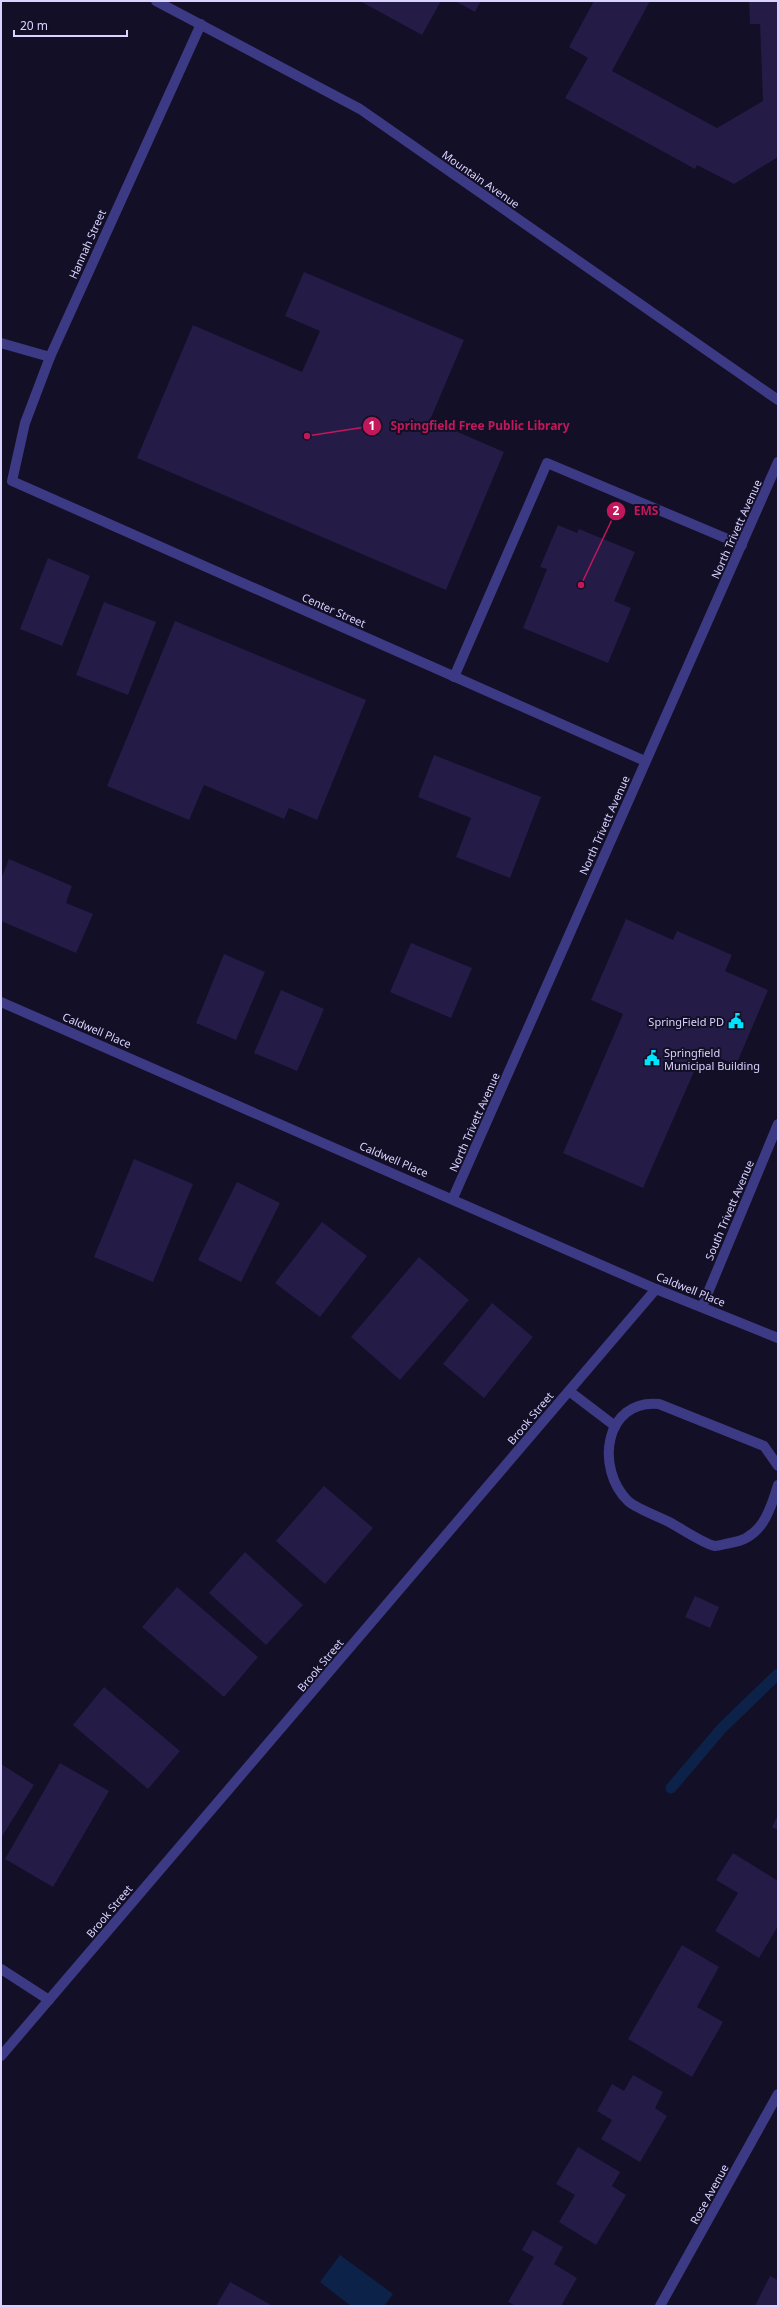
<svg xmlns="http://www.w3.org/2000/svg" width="779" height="2307" font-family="'Noto Sans',sans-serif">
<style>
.water{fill:#0c2248}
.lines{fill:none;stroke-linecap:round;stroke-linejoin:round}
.stream{stroke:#0c2248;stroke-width:11}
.building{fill:#241b47}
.service{stroke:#3d3a85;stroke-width:10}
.minor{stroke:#3d3a85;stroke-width:10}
.tertiary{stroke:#3d3a85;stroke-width:10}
.labels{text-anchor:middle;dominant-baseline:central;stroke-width:4;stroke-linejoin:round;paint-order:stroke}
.street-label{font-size:11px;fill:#d9d4ff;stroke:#130f26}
.poi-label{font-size:11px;fill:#d9d4ff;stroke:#130f26;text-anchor:end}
.leader{fill:none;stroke:#c2185b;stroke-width:1.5}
.callout-dot{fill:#c2185b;stroke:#130f26;stroke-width:1.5}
.mark-label{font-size:12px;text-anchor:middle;font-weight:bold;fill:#fff}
.callout-label{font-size:12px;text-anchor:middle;font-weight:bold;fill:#c2185b;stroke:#130f26;stroke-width:4;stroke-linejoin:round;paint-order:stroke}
</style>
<rect width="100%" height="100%" fill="#130f26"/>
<!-- water -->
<polygon class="water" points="340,2255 393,2294 384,2306 351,2306 320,2282"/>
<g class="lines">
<!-- stream -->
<polyline class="stream" points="671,1788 722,1728 778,1674"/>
</g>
<!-- building -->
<g class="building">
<polygon points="360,1 441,1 422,35"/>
<polygon points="455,1 481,1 475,12"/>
<polygon points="594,1 650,1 612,71 717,128 763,101 760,24 750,24 749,1 778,1 778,157 734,184 697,165 695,169 565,98 588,58 569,47"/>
<polygon points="304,272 464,340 430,420 504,452 446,590 137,458 193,325 302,372 320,331 285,316"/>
<polygon points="558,525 577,533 579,529 635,552 614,601 631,608 608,663 523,628 547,569 540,567"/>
<polygon points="48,558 90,576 62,646 20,629"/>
<polygon points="104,602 156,622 128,695 76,675"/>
<polygon points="175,621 366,700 317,820 289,808 284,819 204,785 189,820 107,786"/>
<polygon points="434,755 541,797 510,878 456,857 471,818 418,797"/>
<polygon points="9,859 72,886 66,903 93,914 76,953 1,921 1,879"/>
<polygon points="626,919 673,940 677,931 732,955 725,971 768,990 736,1065 703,1051 643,1188 563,1153 623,1014 591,1000"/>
<polygon points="411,943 472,968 451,1018 390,992"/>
<polygon points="224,954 265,972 236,1040 196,1023"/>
<polygon points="281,990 324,1009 297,1071 254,1053"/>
<polygon points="134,1159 193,1184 153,1282 94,1257"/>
<polygon points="237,1182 280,1203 241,1282 198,1260"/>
<polygon points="322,1222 367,1256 320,1317 275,1283"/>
<polygon points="419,1257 469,1300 400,1380 351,1337"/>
<polygon points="492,1303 533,1337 484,1398 443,1364"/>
<polygon points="324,1486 373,1528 325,1584 276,1541"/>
<polygon points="245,1552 303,1605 266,1645 209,1593"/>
<polygon points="177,1587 258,1657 224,1697 142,1627"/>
<polygon points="695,1596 719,1607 710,1628 685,1617"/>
<polygon points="104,1687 180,1751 148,1789 73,1725"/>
<polygon points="60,1763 109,1791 53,1887 5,1859"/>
<polygon points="1,1764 34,1785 1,1838"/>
<polygon points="778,1815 778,1830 772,1827"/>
<polygon points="733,1853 778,1881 778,1926 759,1958 715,1931 738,1893 716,1880"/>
<polygon points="682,1945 719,1967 697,2007 723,2022 692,2077 628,2039"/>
<polygon points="633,2075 663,2092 655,2108 667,2116 640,2162 601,2139 612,2120 597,2111 612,2084 624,2091"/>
<polygon points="578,2147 620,2172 612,2186 626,2195 596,2245 559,2222 575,2195 556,2184"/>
<polygon points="533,2230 563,2247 554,2264 577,2278 561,2306 516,2306 508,2302 534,2257 522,2250"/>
<polygon points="770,2276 778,2280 778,2306 755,2306"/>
<polygon points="230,2282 273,2306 216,2306"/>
</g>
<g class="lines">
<!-- service -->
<g class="service">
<polyline points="454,677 547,463 742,545"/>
<polyline points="569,1391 615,1426"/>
<path d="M778,1466L764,1446L659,1404C604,1399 595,1469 628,1501C637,1509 660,1517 671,1523C680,1528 706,1545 715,1546C719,1546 725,1544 730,1543C761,1539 770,1512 778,1485"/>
</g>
<!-- minor -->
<g class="minor">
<polyline points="201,24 50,357 25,423 12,481 645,761"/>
<polyline points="1,343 50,357"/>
<polyline points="1,1002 656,1289 778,1338"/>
<polyline points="453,1198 778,462"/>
<polyline points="702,1307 778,1124"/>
<polyline points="1,1969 49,2000"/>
<polyline points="1,2056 656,1289"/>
<polyline points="660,2306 778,2094"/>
</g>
<!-- tertiary -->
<polyline class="tertiary" points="156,1 360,109 778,400"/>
</g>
<!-- icons -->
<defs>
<symbol id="civic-bare" viewBox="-9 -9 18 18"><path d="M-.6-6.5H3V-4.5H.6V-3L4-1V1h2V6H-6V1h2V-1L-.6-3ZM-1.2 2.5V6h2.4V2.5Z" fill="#00e5ff" stroke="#130f26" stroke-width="2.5" paint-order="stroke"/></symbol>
</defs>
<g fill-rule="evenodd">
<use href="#civic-bare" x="725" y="1010" width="22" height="22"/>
<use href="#civic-bare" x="641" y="1047" width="22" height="22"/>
</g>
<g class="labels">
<!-- street labels -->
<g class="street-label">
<text transform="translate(481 179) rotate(35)">Mountain Avenue</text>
<text transform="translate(87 244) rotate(-66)">Hannah Street</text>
<text transform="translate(736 529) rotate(-66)">North Trivett Avenue</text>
<text transform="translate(334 610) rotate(24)">Center Street</text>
<text transform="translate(604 825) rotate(-66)">North Trivett Avenue</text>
<text transform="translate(97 1030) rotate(23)">Caldwell Place</text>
<text transform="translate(474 1122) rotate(-66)">North Trivett Avenue</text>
<text transform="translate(394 1159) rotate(23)">Caldwell Place</text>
<text transform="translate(729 1210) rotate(-67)">South Trivett Avenue</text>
<text transform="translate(691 1289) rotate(22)">Caldwell Place</text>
<text transform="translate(530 1418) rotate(-50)">Brook Street</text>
<text transform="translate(320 1665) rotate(-50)">Brook Street</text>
<text transform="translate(109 1911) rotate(-50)">Brook Street</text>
<text transform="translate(709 2194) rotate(-61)">Rose Avenue</text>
</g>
<!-- poi labels -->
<g class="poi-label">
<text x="724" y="1021">SpringField PD</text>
<text x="664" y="1052" text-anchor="start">Springfield<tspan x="664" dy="13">Municipal Building</tspan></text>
</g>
</g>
<!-- callouts -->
<path class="leader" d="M307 436L372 426M581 585L616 511"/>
<g class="callout-dot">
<circle cx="307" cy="436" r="4"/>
<circle cx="581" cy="585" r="4"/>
<circle cx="372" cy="426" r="10"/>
<circle cx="616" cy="511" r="10"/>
</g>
<g class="mark-label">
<text x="372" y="430">1</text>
<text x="616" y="515">2</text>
</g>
<g class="callout-label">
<text x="480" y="430">Springfield Free Public Library</text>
<text x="646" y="515">EMS</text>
</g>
<!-- border -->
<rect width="779" height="2307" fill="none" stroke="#d9d4ff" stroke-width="4"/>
<!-- scale -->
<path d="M14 30v6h113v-6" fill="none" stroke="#d9d4ff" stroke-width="2"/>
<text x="20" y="30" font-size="12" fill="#d9d4ff" stroke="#130f26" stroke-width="3" paint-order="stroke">20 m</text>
</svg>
